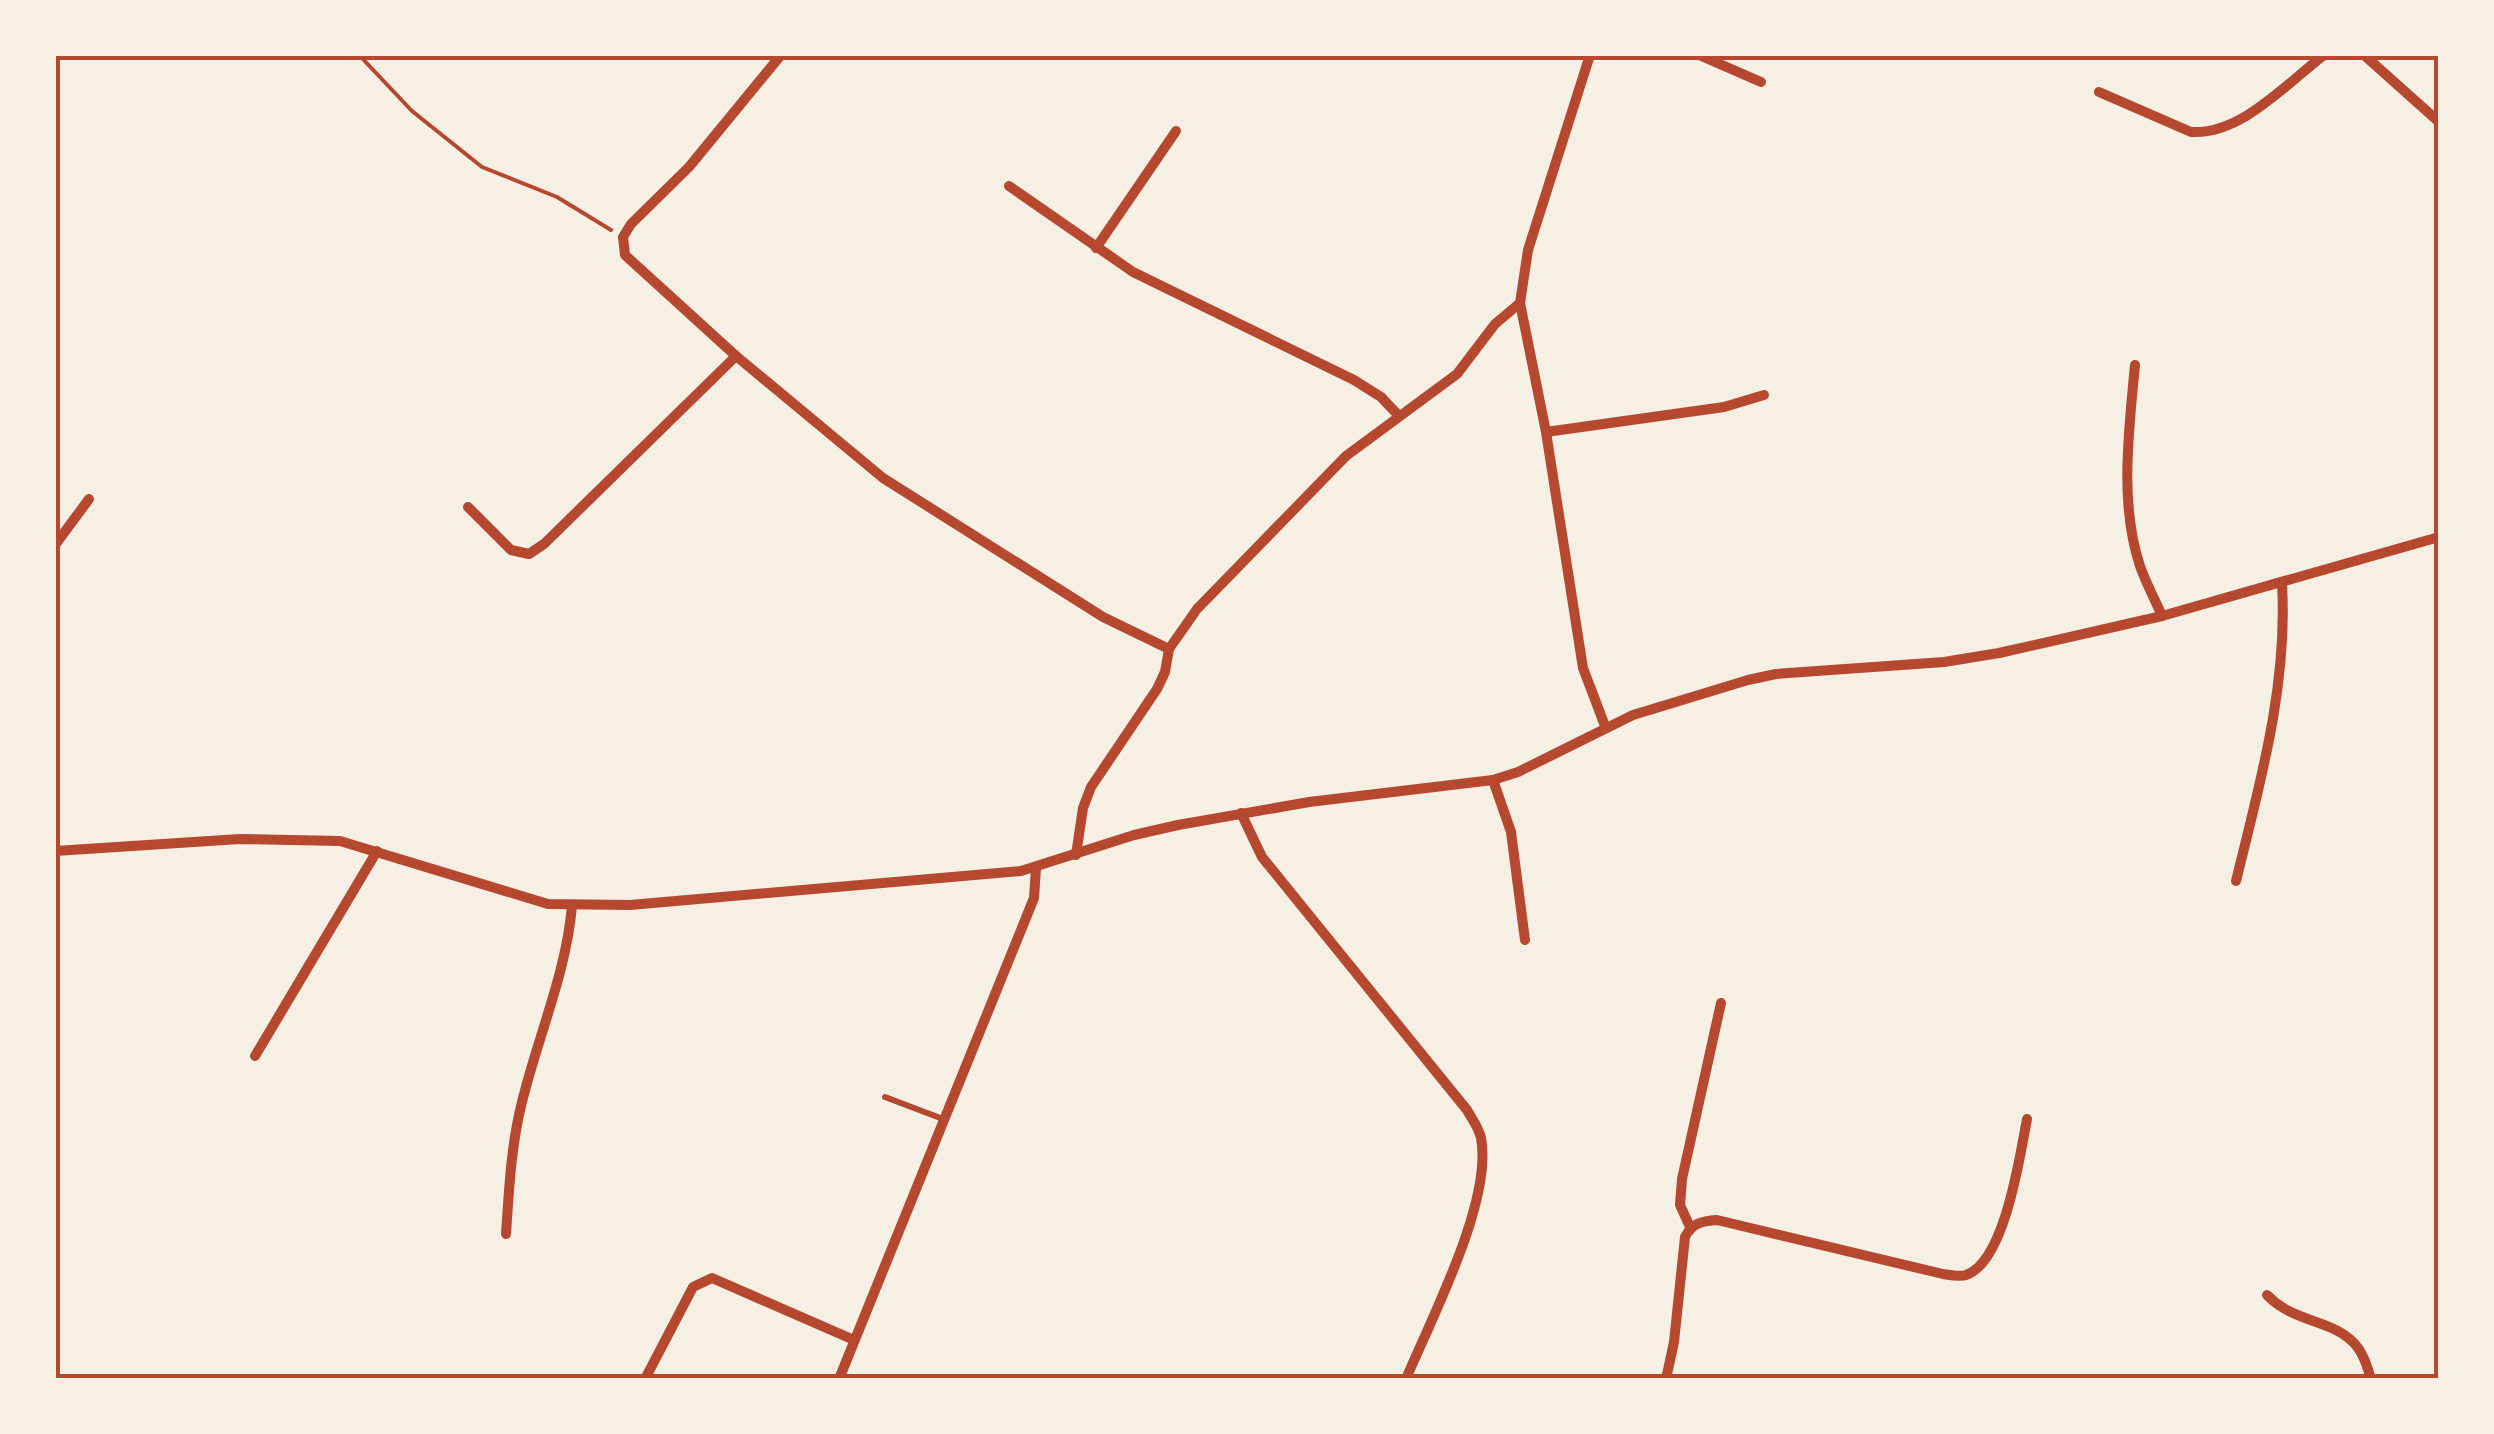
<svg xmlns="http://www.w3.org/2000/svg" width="2494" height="1434" font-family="'Public Sans',sans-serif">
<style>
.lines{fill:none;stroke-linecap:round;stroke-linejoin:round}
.path{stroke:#b5482f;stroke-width:4}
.service{stroke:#b5482f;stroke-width:6}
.minor{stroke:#b5482f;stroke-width:10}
.neatline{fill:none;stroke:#b5482f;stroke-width:4}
</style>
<rect width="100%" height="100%" fill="#f6efe4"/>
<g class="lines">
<!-- path -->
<polyline class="path" points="359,55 412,111 482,167 557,197 611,230"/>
<!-- service -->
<polyline class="service" points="885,1097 943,1119"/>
<!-- minor -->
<g class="minor">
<polyline points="781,55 689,167 631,224 623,237 625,255 736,356 883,478 1103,617 1169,649"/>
<polyline points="1590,55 1528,250 1520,303 1546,432 1583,668 1605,726"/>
<polyline points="1699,55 1761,82"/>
<polyline points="2364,55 2439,122"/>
<path d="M2099,92L2191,132C2241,135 2286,84 2324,55"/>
<polyline points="1009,186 1133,272 1354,380 1381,397 1399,416"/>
<polyline points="1096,248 1176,131"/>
<path d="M2135,365C2129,430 2119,503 2140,566C2146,583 2155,600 2162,616"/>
<polyline points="1546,432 1724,407 1764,395"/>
<polyline points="468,507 511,550 529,554 544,544 736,356"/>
<polyline points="55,545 89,499"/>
<polyline points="1493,780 1511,832 1525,940"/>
<path d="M1241,813L1262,857L1467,1110C1472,1119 1479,1128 1481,1138C1493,1201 1431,1319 1406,1379"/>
<polyline points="55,851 240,839 340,841 548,904 630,905 1021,871 1134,835 1178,825 1309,802 1493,780 1518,772 1633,715 1748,680 1776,674 1944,662 1999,653 2162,616 2439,537"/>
<polyline points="1076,855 1083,808 1091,787 1157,689 1165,672 1169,649 1197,609 1346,456 1457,374 1495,324 1520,303"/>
<path d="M2236,881C2260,783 2288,685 2282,584"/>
<polyline points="255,1056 377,851"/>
<polyline points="1690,1227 1680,1205 1682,1179 1721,1003"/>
<path d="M506,1234C509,1190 511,1145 522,1102C538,1036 566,974 572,906"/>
<path d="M2267,1295C2294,1323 2330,1319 2353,1342C2363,1352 2367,1366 2371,1379"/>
<polyline points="645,1379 693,1287 712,1278 854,1340"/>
<polyline points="839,1379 1034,898 1036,868"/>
<path d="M1666,1379L1674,1342L1685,1237C1692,1223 1702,1221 1717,1220L1943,1274C1950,1275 1960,1277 1966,1275C2005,1262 2020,1155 2027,1119"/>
</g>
</g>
<!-- border -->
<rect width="2494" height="1434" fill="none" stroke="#f6efe4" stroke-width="115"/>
<rect x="58" y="58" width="2378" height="1318" class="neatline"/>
</svg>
